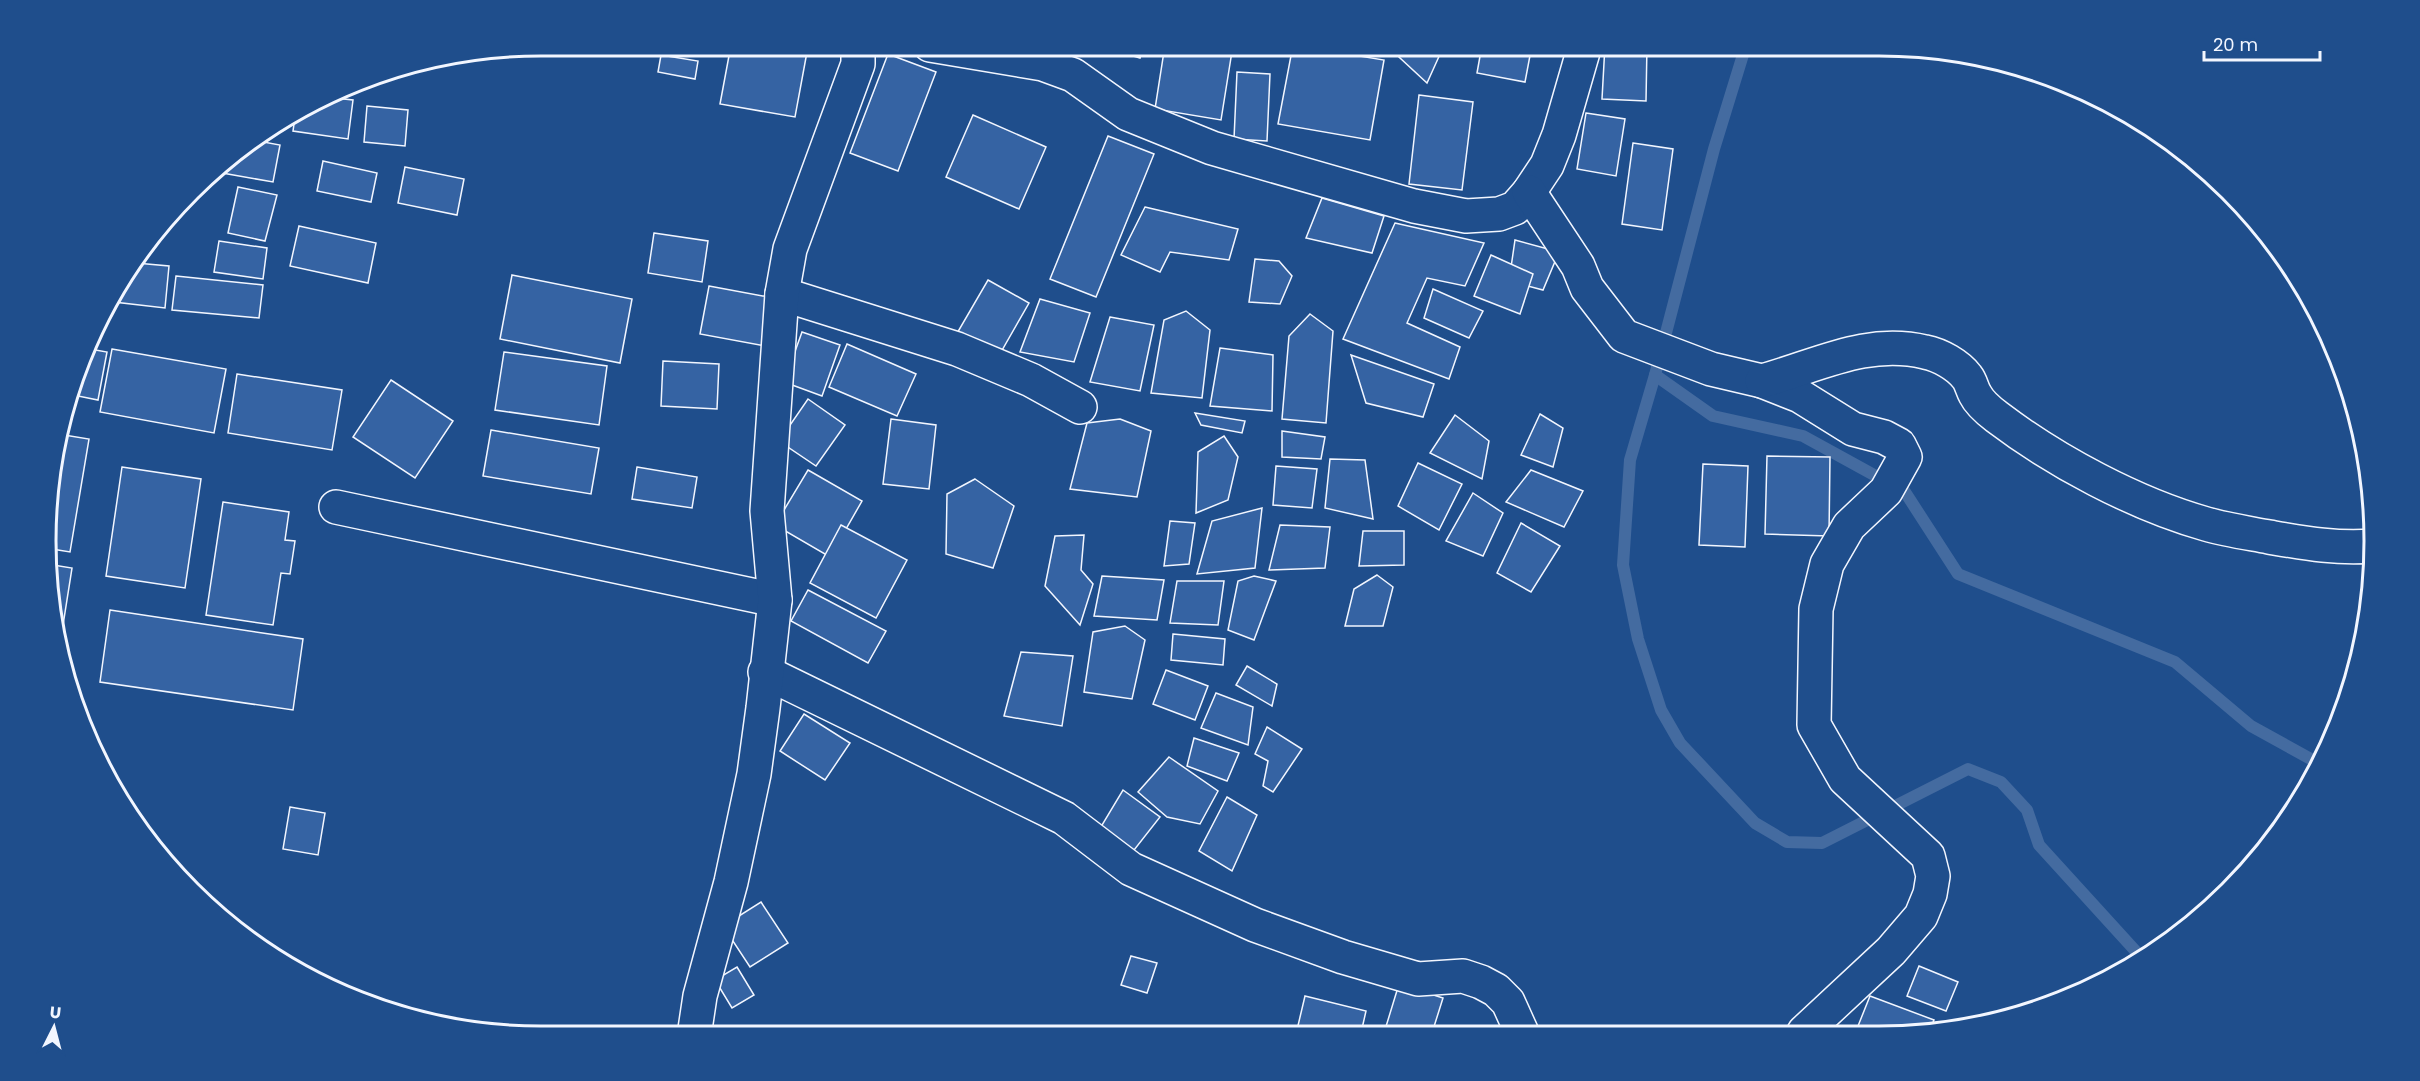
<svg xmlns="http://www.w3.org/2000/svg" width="2420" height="1081" font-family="Poppins,sans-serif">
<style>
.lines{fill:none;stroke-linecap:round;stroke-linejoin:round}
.stream{stroke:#446ba0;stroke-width:12}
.building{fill:#3563a3;stroke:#f2f6ff;stroke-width:1.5}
.minor-casing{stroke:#f2f6ff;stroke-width:36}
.minor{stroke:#1f4e8c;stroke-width:33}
.rim{fill:none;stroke:#f2f6ff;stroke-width:3}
</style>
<rect width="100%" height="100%" fill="#1f4e8c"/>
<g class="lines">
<!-- stream -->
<g class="stream">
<polyline points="1746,45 1714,149 1655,375 1713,416 1803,436 1905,492 1958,574 2175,662 2251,726 2318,763"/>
<polyline points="1655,375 1630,460 1623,565 1638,639 1661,710 1680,743 1755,823 1787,842 1822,843 1968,769 2001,782 2027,810 2039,845 2141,957"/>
</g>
</g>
<!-- building -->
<g class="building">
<polygon points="731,45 767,45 807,52 795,117 720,104"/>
<polygon points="1097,45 1144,45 1140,58"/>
<polygon points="1165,45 1233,45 1221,120 1155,109"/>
<polygon points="1293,45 1384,60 1370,140 1278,124"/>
<polygon points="1386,45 1433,45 1441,52 1427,83"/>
<polygon points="1482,45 1532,45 1525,82 1477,73"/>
<polygon points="1605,45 1647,45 1646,101 1602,99"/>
<polygon points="888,54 936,72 898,171 850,153"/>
<polygon points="661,55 698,61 695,79 658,72"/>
<polygon points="1237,72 1270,74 1267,141 1234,139"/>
<polygon points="1419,95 1473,102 1462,190 1409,184"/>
<polygon points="325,97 353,100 348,139 293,131 296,110"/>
<polygon points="367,106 408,110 405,146 364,142"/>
<polygon points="1586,113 1625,119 1616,176 1577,169"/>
<polygon points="973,115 1046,147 1019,209 946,177"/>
<polygon points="1108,136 1154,154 1096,297 1050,279"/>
<polygon points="253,140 280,145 273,182 211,171"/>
<polygon points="1633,143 1673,149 1662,230 1622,224"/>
<polygon points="323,161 377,173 371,202 317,191"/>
<polygon points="405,167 464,179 457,215 398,203"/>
<polygon points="238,187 277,195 265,241 228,233"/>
<polygon points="1322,198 1384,216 1372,253 1306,238"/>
<polygon points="1145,207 1238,229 1229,260 1170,252 1160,272 1121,255"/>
<polygon points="1395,223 1484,243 1465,286 1427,278 1407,323 1460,347 1449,379 1343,339"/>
<polygon points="299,226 376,243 368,283 290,266"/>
<polygon points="654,233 708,241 702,282 648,273"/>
<polygon points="1515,240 1559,252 1543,290 1509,281"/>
<polygon points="219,241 267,248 263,279 214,272"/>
<polygon points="1491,255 1533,274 1520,314 1474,296"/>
<polygon points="1255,259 1279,261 1292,276 1280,304 1249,302"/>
<polygon points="136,263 169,266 165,308 114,302 116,287"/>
<polygon points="512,275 632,299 620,363 500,339"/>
<polygon points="176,276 263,285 259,318 172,310"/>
<polygon points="988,280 1029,303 997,359 956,335"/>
<polygon points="709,286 774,298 765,346 700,334"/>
<polygon points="1433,289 1483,311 1469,338 1424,318"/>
<polygon points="1040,299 1090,313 1074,362 1020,352"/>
<polygon points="1186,311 1210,330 1202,398 1151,393 1164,320"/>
<polygon points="1310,314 1333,331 1326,423 1282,419 1289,336"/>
<polygon points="1110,317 1154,325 1140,391 1090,382"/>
<polygon points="802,332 840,345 822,396 784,382"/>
<polygon points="847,344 916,374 897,416 829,387"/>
<polygon points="1220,348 1273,355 1272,411 1210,406"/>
<polygon points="90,349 107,352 98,400 73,395"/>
<polygon points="112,349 226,369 214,433 100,412"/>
<polygon points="504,352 607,366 599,425 495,410"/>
<polygon points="1351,355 1434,384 1423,417 1366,403"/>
<polygon points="663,361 719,364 717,409 661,406"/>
<polygon points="237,374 342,390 332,450 228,433"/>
<polygon points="391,380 453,421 415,478 353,437"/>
<polygon points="808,399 845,425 816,466 779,441"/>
<polygon points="1195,413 1245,421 1242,433 1201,425"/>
<polygon points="1540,414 1563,428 1553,467 1521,455"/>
<polygon points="1455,415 1489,441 1482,479 1430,453"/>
<polygon points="891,419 936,425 929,489 883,484"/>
<polygon points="1120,419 1151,431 1137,497 1070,489 1087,423"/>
<polygon points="491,430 599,448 591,494 483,476"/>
<polygon points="1282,431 1325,437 1321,459 1282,457"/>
<polygon points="58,434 89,439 70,552 46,548 45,540 54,444"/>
<polygon points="1224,436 1238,457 1228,500 1196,513 1198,452"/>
<polygon points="1767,456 1830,457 1829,536 1765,534"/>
<polygon points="1330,459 1365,460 1373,519 1325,508"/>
<polygon points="1418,463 1462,484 1439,530 1398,506"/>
<polygon points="1703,464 1748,466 1745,547 1699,545"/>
<polygon points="1276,466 1317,469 1312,508 1273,505"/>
<polygon points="122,467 201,479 185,588 106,576"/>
<polygon points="637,467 697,477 692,508 632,499"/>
<polygon points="808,470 862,501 830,557 775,525"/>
<polygon points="1531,470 1583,491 1564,527 1506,502"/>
<polygon points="975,479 1014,506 993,568 946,554 947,494"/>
<polygon points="1473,493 1503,513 1483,556 1446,541"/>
<polygon points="223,502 289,512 285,540 295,541 290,574 281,573 273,625 206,615"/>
<polygon points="1262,508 1255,568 1197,574 1212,521"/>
<polygon points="1170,521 1195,523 1189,564 1164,566"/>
<polygon points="1521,523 1560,546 1531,592 1497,573"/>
<polygon points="841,525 907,560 876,618 810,583"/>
<polygon points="1280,525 1330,527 1325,568 1269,570"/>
<polygon points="1363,531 1404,531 1404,565 1359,566"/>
<polygon points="1084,535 1081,570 1093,584 1080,625 1045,586 1055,536"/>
<polygon points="47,564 72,568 63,625 53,623"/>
<polygon points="1377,575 1393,587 1383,626 1345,626 1354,589"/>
<polygon points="1102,576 1164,580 1157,620 1094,616"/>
<polygon points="1254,576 1276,581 1254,640 1228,630 1238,581"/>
<polygon points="1177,581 1224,581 1218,625 1170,623"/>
<polygon points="808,590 886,631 868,663 791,621"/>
<polygon points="110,610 303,639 293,710 100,682"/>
<polygon points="1125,626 1145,640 1132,699 1084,692 1093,632"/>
<polygon points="1173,634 1225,639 1223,665 1171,660"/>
<polygon points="54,635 62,637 59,650 54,637"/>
<polygon points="1021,652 1073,656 1062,726 1004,716"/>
<polygon points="1247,666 1277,684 1272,706 1236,685"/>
<polygon points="1166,670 1208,686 1195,720 1153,704"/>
<polygon points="1216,693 1253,707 1248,745 1201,728"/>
<polygon points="804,714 850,743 825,780 780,751"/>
<polygon points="1267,727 1302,749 1273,792 1263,786 1268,761 1255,754"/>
<polygon points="1194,738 1239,753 1227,781 1187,766"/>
<polygon points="1169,757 1218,791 1200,824 1167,817 1138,792"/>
<polygon points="1123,790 1160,817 1127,859 1096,835"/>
<polygon points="1227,797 1257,815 1232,871 1199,851"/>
<polygon points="290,807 325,813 318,855 283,849"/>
<polygon points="761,902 788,943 750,967 723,926"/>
<polygon points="1131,956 1157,963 1147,993 1121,985"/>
<polygon points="1919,966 1958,982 1946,1011 1907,996"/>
<polygon points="737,967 754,995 732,1008 715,980"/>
<polygon points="1399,984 1443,998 1432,1033 1384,1033"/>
<polygon points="1305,996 1366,1011 1361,1033 1296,1034"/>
<polygon points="1870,996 1934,1020 1929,1032 1874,1032 1858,1026"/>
<polygon points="1444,1026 1495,1032 1443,1033"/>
</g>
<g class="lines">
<defs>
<g id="minor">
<polyline points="930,45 1043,64 1073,75 1128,114 1212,148 1414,206 1466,216 1499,214 1515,208 1529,192 1547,165 1559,135 1585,45"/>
<polyline points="1529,192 1578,266 1587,288 1624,336 1711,369 1762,381 1800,396 1853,429 1884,437 1899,445 1905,457 1886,491 1849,526 1827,564 1816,609 1814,725 1845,779 1928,856 1933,876 1930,894 1921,916 1891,951 1804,1032"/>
<polyline points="782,294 957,349 1031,380 1080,407"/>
<path d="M1762,381C1817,366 1867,338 1925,352C1940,355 1958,365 1967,377C1971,382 1972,389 1975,394C1979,402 1989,411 1997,417C2055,461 2135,504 2206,524C2227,530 2248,533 2269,537C2304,543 2336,549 2373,546"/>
<polyline points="336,507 775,600"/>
<polyline points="765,672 1064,818 1131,869 1255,925 1343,957 1418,979 1463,976 1481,982 1496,990 1508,1002 1522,1033"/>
<polyline points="694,1036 700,996 731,882 754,774 763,708 775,600 767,511 782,294 790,249 858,64 858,45"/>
</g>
</defs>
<!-- minor casing -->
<use href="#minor" class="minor-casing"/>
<!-- minor -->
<use href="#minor" class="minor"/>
</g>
<!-- crop -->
<path d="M0 0H2420V1081H0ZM541 56H1879A485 485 0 0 1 2364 541V541A485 485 0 0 1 1879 1026H541A485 485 0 0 1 56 541V541A485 485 0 0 1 541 56Z" fill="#1f4e8c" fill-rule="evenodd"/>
<path class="rim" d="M541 56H1879A485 485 0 0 1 2364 541V541A485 485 0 0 1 1879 1026H541A485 485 0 0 1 56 541V541A485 485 0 0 1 541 56Z"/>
<!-- north arrow -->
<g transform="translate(54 1027) rotate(6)" stroke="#1f4e8c" stroke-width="4.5" paint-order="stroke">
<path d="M0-4.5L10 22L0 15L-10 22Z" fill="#f2f6ff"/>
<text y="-9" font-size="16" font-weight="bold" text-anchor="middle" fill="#f2f6ff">U</text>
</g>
<!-- scale -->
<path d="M2204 51v9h116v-9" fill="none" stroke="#f2f6ff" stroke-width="3"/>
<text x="2213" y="51" font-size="18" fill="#f2f6ff" stroke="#1f4e8c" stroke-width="4.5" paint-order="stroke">20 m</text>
</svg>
